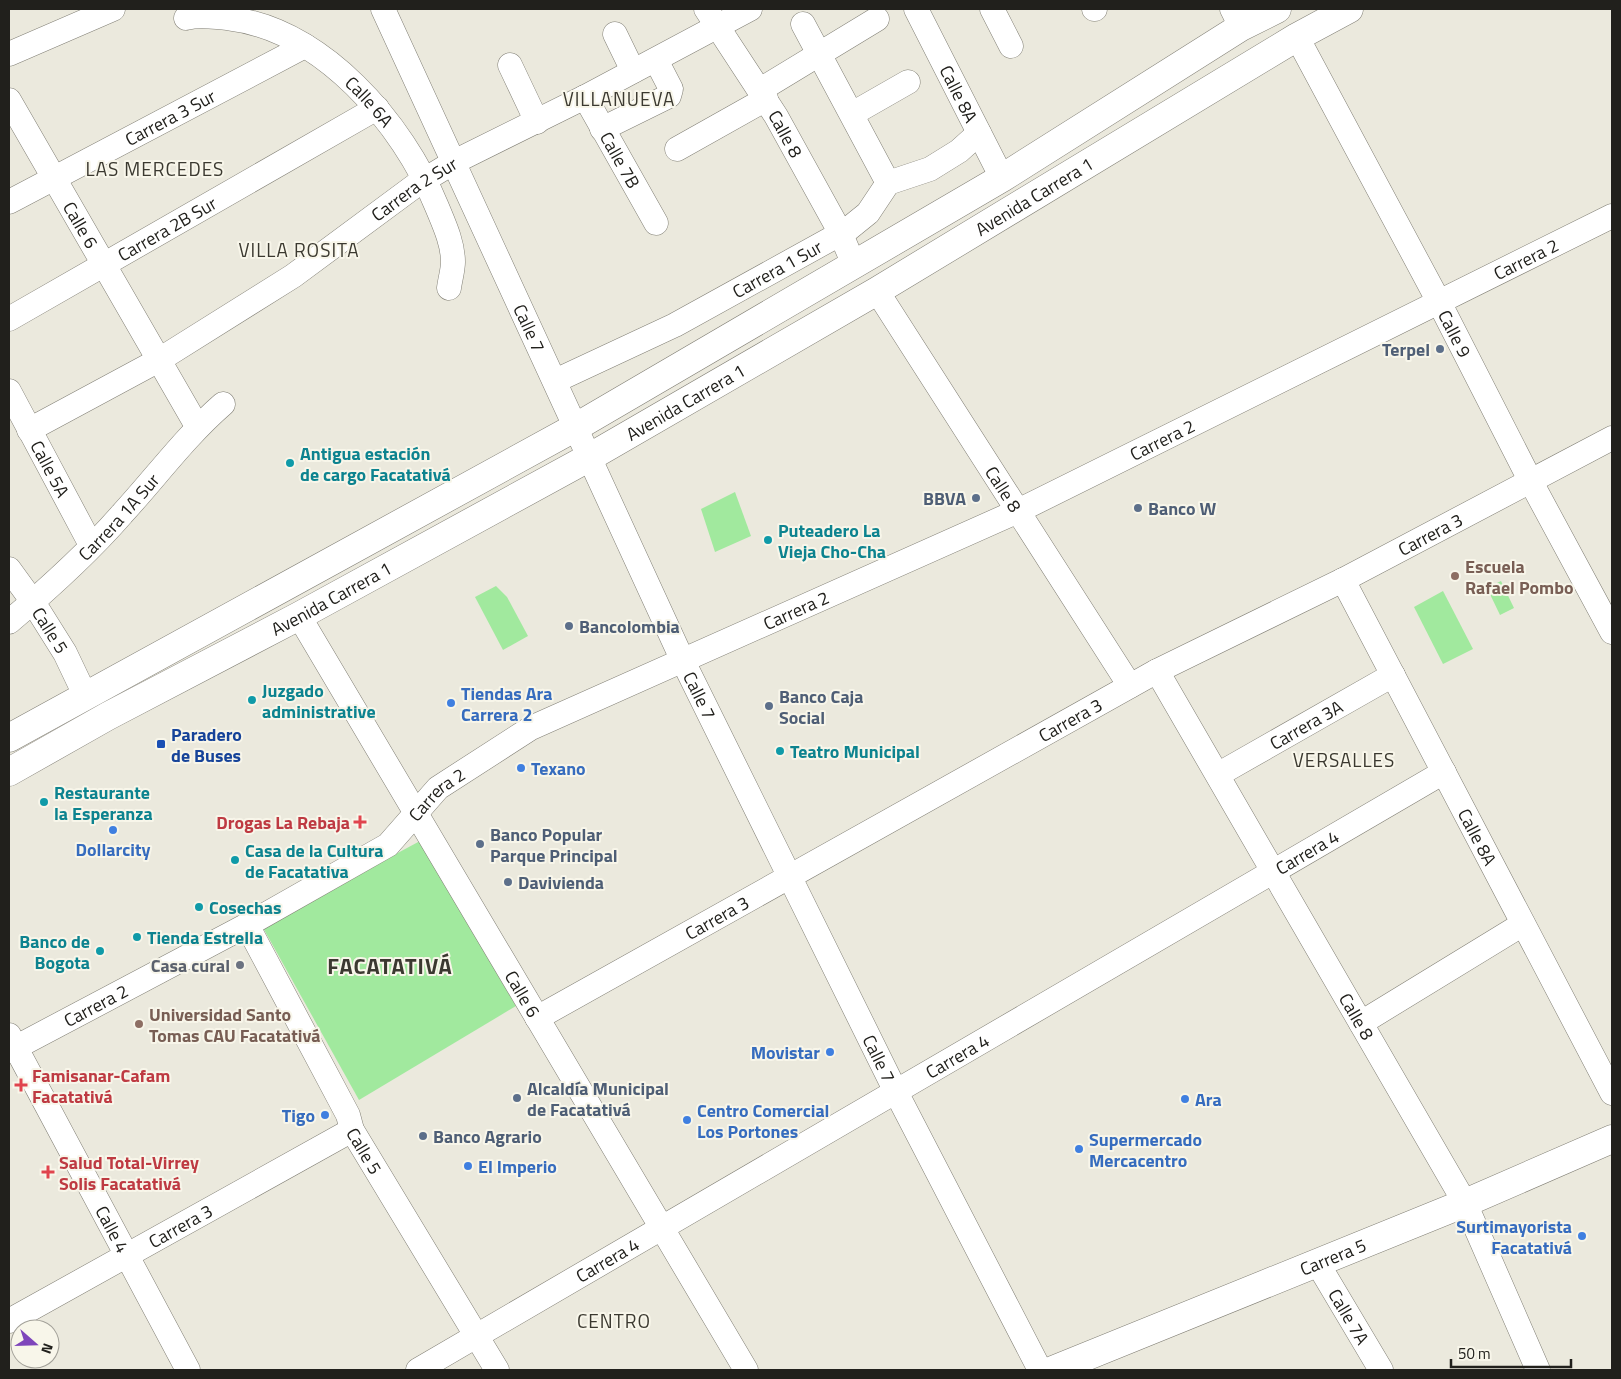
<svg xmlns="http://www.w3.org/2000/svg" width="1621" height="1379" font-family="'Titillium Web',sans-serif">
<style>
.green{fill:#a1e99e}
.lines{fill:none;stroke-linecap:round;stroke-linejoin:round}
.minor-casing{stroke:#817f75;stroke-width:25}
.major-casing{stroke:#817f75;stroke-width:29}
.minor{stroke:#fff;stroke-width:24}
.major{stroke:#fff;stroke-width:28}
.service-dot{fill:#5c6f8a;stroke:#f8f6ea;stroke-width:2}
.culture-dot{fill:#0f9aa8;stroke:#f8f6ea;stroke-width:2}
.education-dot{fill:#8d6e63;stroke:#f8f6ea;stroke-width:2}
.shop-dot{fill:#3f7fe0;stroke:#f8f6ea;stroke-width:2}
.transit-dot{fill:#1a4fb4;stroke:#f8f6ea;stroke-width:2}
.health-dot{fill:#e0444e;stroke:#f8f6ea;stroke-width:2}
.worship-dot{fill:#6b7280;stroke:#f8f6ea;stroke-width:2}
.labels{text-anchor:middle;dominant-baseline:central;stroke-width:4;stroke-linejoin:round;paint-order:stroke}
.street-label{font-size:18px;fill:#21201c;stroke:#f8f6ea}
.service-label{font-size:18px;font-weight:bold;fill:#4e5e75;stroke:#f8f6ea;text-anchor:start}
.culture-label{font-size:18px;font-weight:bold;fill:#0d838f;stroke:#f8f6ea;text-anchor:start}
.education-label{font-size:18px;font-weight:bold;fill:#785e54;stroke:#f8f6ea;text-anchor:start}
.shop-label{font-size:18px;font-weight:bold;fill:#366cbe;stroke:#f8f6ea;text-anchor:start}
.transit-label{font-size:18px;font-weight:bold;fill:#164399;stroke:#f8f6ea;text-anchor:start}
.health-label{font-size:18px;font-weight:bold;fill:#be3a42;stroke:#f8f6ea;text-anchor:start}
.worship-label{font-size:18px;font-weight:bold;fill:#5b616d;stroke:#f8f6ea;text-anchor:end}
.neighbourhood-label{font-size:19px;letter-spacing:1px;fill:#3b3930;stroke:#f8f6ea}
.district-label{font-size:22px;font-weight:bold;letter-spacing:1px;fill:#3b3930;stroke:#f8f6ea}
</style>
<rect width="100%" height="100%" fill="#ebe9dd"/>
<!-- green -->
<g class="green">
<polygon points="735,492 751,536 715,552 701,509"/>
<polygon points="1501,581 1514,608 1500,615 1487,588"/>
<polygon points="496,586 507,597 528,636 503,650 475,597"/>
<polygon points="1443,591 1473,649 1443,664 1414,607"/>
<polygon points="420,841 516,1006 359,1100 262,926"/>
</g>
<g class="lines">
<defs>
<g id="minor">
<path id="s1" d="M383,9L682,659L896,1092L1040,1370"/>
<path id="s2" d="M706,9L776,116L840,232L854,265"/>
<path id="s3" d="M916,9L1002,178"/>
<polyline points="992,9 1011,46"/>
<polyline points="1094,9 1095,9"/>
<polyline points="1232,9 1241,27"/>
<path id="s4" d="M186,18C200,14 213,17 227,18C322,29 403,123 437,207C444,224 453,243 453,262C453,270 450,280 449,288"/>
<polyline points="803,24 888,183"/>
<polyline points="615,34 633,71"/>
<path id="s5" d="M1297,37L1439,302L1531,482L1612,632"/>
<polyline points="9,54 113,9"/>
<polyline points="510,65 537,122"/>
<polyline points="760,90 877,19"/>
<path id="s6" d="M585,97L656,223"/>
<path id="s7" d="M9,100L197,426"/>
<polyline points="852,114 908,82"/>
<polyline points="602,129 669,96 671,89 656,60"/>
<polyline points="677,149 766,99"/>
<path id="s8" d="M9,202L305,46"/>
<path id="s9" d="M877,291L1130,686"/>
<path id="s10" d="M9,319L377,108"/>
<path id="s11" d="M555,381L675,325L847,230L868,213L888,183L930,169L959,151L979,133"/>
<path id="s12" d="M9,391L91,545"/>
<path id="s13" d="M29,430L159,360L293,276L416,185L454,162L585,97L750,9"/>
<path id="s14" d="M9,569L33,602L65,653L85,695"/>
<path id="s15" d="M1343,580L1612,1093"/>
<path id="s16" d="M299,616L746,1370"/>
<path id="s17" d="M9,622C48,589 88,553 122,514C156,477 185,437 223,404"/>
<path id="s18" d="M1157,671L1465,1203L1538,1370"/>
<path id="s19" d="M1219,774L1393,675"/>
<path id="s20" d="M247,925L348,1115L352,1130L497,1370"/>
<path id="s21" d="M537,1018L1157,671L1343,580L1612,438"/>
<polyline points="1361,1023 1523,924"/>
<path id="s22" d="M9,1035L188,1370"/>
<path id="s23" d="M9,1051L247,925L388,845L438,788L531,728L1018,511L1612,216"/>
<path id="s24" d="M1318,1264L1381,1370"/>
<path id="s25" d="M9,1321L352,1130"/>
<path id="s26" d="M418,1370L1444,772"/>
</g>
<g id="major">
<polyline points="9,738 576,427 1002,178 1241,27 1277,9"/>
<path id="s27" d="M9,772L108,716L299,616L590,457L877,291L1297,37L1349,9"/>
<path id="s28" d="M1053,1370L1465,1203L1612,1139"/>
</g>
</defs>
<!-- minor casing -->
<use href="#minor" class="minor-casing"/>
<!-- major casing -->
<use href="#major" class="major-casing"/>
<!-- minor -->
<use href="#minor" class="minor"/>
<!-- major -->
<use href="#major" class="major"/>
</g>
<!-- markers -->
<g class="service-dot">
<circle cx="1440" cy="349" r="5"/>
<circle cx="976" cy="498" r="5"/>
<circle cx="1138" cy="508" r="5"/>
<circle cx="569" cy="626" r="5"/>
<circle cx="769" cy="706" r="5"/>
<circle cx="480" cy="844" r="5"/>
<circle cx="508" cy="882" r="5"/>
<circle cx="517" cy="1098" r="5"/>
<circle cx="423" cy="1136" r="5"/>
</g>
<g class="culture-dot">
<circle cx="290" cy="463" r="5"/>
<circle cx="768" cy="540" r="5"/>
<circle cx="252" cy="700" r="5"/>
<circle cx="780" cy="751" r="5"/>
<circle cx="44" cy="802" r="5"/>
<circle cx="235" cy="860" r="5"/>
<circle cx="199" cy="907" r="5"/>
<circle cx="137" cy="937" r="5"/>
<circle cx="100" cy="951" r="5"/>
</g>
<g class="education-dot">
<circle cx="1455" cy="576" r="5"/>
<circle cx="139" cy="1024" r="5"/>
</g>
<g class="shop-dot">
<circle cx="451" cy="703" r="5"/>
<circle cx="521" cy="768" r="5"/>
<circle cx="113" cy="830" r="5"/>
<circle cx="830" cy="1052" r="5"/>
<circle cx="1185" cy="1099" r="5"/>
<circle cx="325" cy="1115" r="5"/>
<circle cx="687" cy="1120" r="5"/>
<circle cx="1079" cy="1149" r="5"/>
<circle cx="468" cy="1166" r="5"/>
<circle cx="1582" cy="1236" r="5"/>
</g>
<rect class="transit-dot" x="156" y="739" width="10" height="10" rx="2.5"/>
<g class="health-dot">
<path d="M357.5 814.5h5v5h5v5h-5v5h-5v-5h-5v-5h5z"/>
<path d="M18.5 1077.5h5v5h5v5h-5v5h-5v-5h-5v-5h5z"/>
<path d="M45.5 1164.5h5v5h5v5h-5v5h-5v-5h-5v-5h5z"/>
</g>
<circle class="worship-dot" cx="240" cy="965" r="5"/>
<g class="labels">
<!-- street labels -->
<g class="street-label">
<text stroke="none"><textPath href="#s3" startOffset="95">Calle 8A</textPath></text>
<text stroke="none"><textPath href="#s4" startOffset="210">Calle 6A</textPath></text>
<text stroke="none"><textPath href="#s8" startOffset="182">Carrera 3 Sur</textPath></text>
<text stroke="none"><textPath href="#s2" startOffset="148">Calle 8</textPath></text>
<text stroke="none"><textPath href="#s6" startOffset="72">Calle 7B</textPath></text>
<text stroke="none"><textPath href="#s13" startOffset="455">Carrera 2 Sur</textPath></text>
<text stroke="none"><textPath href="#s27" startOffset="1176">Avenida Carrera 1</textPath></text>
<text stroke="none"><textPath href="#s7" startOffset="144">Calle 6</textPath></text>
<text stroke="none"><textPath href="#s10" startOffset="182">Carrera 2B Sur</textPath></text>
<text stroke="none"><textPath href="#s23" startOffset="1718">Carrera 2</textPath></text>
<text stroke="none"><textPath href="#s11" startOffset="249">Carrera 1 Sur</textPath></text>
<text stroke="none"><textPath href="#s1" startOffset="351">Calle 7</textPath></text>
<text stroke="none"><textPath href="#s5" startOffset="336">Calle 9</textPath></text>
<text stroke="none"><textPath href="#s27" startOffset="771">Avenida Carrera 1</textPath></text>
<text stroke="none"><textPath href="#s23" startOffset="1312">Carrera 2</textPath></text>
<text stroke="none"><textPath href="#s12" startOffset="88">Calle 5A</textPath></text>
<text stroke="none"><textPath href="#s9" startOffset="235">Calle 8</textPath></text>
<text stroke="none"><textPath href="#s17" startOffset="152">Carrera 1A Sur</textPath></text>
<text stroke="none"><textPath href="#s21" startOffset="1016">Carrera 3</textPath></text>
<text stroke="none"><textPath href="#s27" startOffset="366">Avenida Carrera 1</textPath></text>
<text stroke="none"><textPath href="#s23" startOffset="908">Carrera 2</textPath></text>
<text stroke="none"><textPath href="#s14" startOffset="74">Calle 5</textPath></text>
<text stroke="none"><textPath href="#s1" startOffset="756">Calle 7</textPath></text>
<text stroke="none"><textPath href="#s21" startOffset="611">Carrera 3</textPath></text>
<text stroke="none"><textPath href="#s19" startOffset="100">Carrera 3A</textPath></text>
<text stroke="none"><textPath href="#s23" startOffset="502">Carrera 2</textPath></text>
<text stroke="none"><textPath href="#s15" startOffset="290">Calle 8A</textPath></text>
<text stroke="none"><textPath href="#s26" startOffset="1029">Carrera 4</textPath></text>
<text stroke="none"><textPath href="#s21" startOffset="206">Carrera 3</textPath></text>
<text stroke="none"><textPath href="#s16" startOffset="439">Calle 6</textPath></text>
<text stroke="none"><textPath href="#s23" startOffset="98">Carrera 2</textPath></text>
<text stroke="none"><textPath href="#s18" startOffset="399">Calle 8</textPath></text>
<text stroke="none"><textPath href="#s26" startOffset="624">Carrera 4</textPath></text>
<text stroke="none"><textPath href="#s1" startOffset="1161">Calle 7</textPath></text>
<text stroke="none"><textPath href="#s20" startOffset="255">Calle 5</textPath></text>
<text stroke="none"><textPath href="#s25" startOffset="196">Carrera 3</textPath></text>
<text stroke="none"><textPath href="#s22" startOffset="220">Calle 4</textPath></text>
<text stroke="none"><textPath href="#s28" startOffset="302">Carrera 5</textPath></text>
<text stroke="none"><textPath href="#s26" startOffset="219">Carrera 4</textPath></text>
<text stroke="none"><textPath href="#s24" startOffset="61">Calle 7A</textPath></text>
</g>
<!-- service labels -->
<g class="service-label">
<text x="1430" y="349" text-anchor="end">Terpel</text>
<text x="966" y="498" text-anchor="end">BBVA</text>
<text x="1148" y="508">Banco W</text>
<text x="579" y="626">Bancolombia</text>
<text x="779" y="696">Banco Caja<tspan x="779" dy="21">Social</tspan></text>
<text x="490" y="834">Banco Popular<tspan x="490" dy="21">Parque Principal</tspan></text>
<text x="518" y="882">Davivienda</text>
<text x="527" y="1088">Alcaldía Municipal<tspan x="527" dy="21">de Facatativá</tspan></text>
<text x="433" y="1136">Banco Agrario</text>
</g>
<!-- culture labels -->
<g class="culture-label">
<text x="300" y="453">Antigua estación<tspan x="300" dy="21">de cargo Facatativá</tspan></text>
<text x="778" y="530">Puteadero La<tspan x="778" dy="21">Vieja Cho-Cha</tspan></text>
<text x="262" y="690">Juzgado<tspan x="262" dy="21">administrative</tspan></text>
<text x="790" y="751">Teatro Municipal</text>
<text x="54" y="792">Restaurante<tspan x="54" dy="21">la Esperanza</tspan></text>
<text x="245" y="850">Casa de la Cultura<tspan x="245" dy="21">de Facatativa</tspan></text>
<text x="209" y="907">Cosechas</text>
<text x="147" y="937">Tienda Estrella</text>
<text x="90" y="941" text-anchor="end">Banco de<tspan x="90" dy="21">Bogota</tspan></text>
</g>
<!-- education labels -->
<g class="education-label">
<text x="1465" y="566">Escuela<tspan x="1465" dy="21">Rafael Pombo</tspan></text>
<text x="149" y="1014">Universidad Santo<tspan x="149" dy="21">Tomas CAU Facatativá</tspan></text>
</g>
<!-- shop labels -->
<g class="shop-label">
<text x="461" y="693">Tiendas Ara<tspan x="461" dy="21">Carrera 2</tspan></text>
<text x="531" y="768">Texano</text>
<text x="113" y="849" text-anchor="middle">Dollarcity</text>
<text x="820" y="1052" text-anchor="end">Movistar</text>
<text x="1195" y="1099">Ara</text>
<text x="697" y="1110">Centro Comercial<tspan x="697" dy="21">Los Portones</tspan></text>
<text x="315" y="1115" text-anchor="end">Tigo</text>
<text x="1089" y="1139">Supermercado<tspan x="1089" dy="21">Mercacentro</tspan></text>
<text x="478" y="1166">El Imperio</text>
<text x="1572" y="1226" text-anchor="end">Surtimayorista<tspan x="1572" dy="21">Facatativá</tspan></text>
</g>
<!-- transit labels -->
<g class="transit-label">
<text x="171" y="734">Paradero<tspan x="171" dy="21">de Buses</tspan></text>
</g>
<!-- health labels -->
<g class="health-label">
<text x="350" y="822" text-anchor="end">Drogas La Rebaja</text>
<text x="32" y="1075">Famisanar-Cafam<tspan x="32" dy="21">Facatativá</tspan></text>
<text x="59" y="1162">Salud Total-Virrey<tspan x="59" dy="21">Solis Facatativá</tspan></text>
</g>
<!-- worship labels -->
<g class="worship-label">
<text x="230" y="965">Casa cural</text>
</g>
<!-- neighbourhood labels -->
<g class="neighbourhood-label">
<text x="619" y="98">VILLANUEVA</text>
<text x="155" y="168">LAS MERCEDES</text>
<text x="299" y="249">VILLA ROSITA</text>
<text x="1344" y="759">VERSALLES</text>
<text x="614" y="1320">CENTRO</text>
</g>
<!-- district labels -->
<g class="district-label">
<text x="390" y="966">FACATATIVÁ</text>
</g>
</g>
<!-- border -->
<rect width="1621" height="1379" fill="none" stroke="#21201c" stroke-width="20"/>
<!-- north arrow -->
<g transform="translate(35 1344) rotate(110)"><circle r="24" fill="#f8f6ea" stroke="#a2a098"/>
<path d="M0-4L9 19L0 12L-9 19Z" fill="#7e45bb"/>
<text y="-8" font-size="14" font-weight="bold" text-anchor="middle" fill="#21201c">N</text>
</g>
<!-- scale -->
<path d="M1451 1359v8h120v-8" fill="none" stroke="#21201c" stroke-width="2.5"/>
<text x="1458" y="1359" font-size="15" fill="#21201c" stroke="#f8f6ea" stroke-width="4" paint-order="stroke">50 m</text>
</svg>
